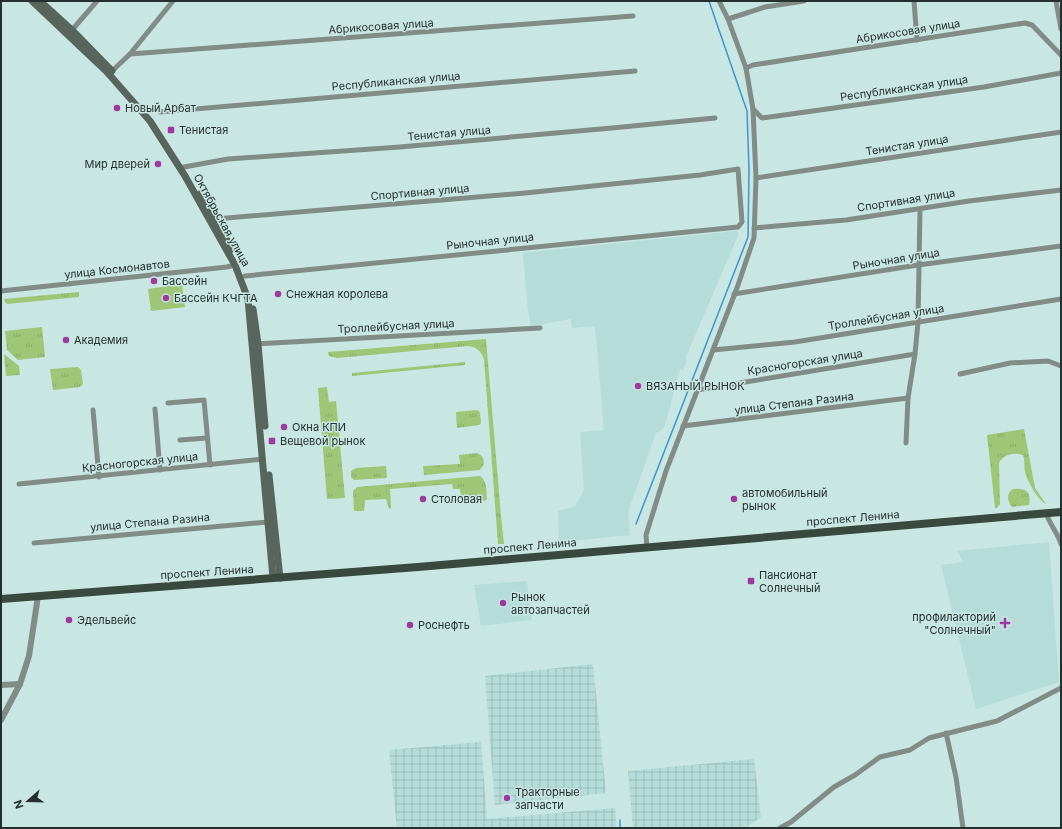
<svg xmlns="http://www.w3.org/2000/svg" width="1062" height="829" font-family="Inter,sans-serif">
<style>
.built{fill:#b5dcd8}
.industrial{fill:url(#industrial-grid)}
.grass{fill:url(#grass-tufts)}
.pitch{fill:#9dc776}
.lines{fill:none;stroke-linecap:round;stroke-linejoin:round}
.stream{stroke:#3c95d4;stroke-width:1.5}
.minor{stroke:#828c86;stroke-width:5}
.tertiary{stroke:#828c86;stroke-width:6}
.secondary{stroke:#57655c;stroke-width:7}
.primary{stroke:#39493f;stroke-width:8}
.poi-dot{fill:#9d399e;stroke:#c8e6e2;stroke-width:1.5}
.labels{text-anchor:middle;dominant-baseline:central;stroke-width:3;stroke-linejoin:round;paint-order:stroke}
.street-label{font-size:11px;fill:#24302e;stroke:#c8e6e2}
.poi-label{font-size:11px;fill:#24302e;stroke:#c8e6e2;text-anchor:start}
</style>
<defs>
<pattern id="industrial-grid" width="8" height="8" patternUnits="userSpaceOnUse"><rect width="8" height="8" fill="#b5dcd8"/><path d="M0 4h8M4 0v8" fill="none" stroke="#9cbdba"/></pattern>
<pattern id="grass-tufts" width="24" height="20" patternUnits="userSpaceOnUse"><rect width="24" height="20" fill="#9dc776"/><path d="M3 7l-1-3M5 7V3M7 7l1-3M15 17l-1-3M17 17v-4M19 17l1-3" fill="none" stroke="#87ab66"/></pattern>
</defs>
<rect width="100%" height="100%" fill="#c8e6e2"/>
<!-- built -->
<g class="built">
<polygon points="737,231 739,233 685,359 687,360 683,370 680,369 665,425 662,430 656,433 628,512 630,535 559,542 558,511 575,507 584,490 580,432 604,430 595,326 572,328 571,319 531,326 528,310 523,253"/>
<polygon points="1049,542 1059,682 976,709 941,565 963,562 957,551"/>
<polygon points="527,581 532,620 481,626 474,585"/>
</g>
<!-- industrial -->
<g class="industrial">
<polygon points="593,664 606,793 495,805 485,676"/>
<polygon points="481,742 487,819 615,808 617,828 397,828 389,750"/>
<polygon points="754,759 761,817 745,828 633,828 628,771"/>
</g>
<!-- grass -->
<g class="grass">
<polygon points="79,292 79,297 7,304 5,302 4,299"/>
<polygon points="42,327 45,357 18,360 7,350 5,331"/>
<path d="M486,339L501,516L504,544H498L484,359C481,351 477,347 468,346L337,358L329,356L328,352Z"/>
<polygon points="4,354 19,366 20,375 6,376"/>
<polygon points="465,362 465,365 352,376 352,373"/>
<polygon points="78,367 81,370 83,384 80,387 53,390 50,369"/>
<polygon points="327,387 329,402 336,401 345,498 327,499 318,388"/>
<polygon points="476,410 479,411 480,413 481,423 479,425 457,428 456,412"/>
<path d="M1024,429L1035,488L1046,504C1038,501 1027,480 1025,472C1024,466 1025,461 1023,455C1015,452 1003,454 999,463L1000,504L997,508H995L987,435Z"/>
<path d="M477,453C482,455 484,458 484,464L480,470L424,475L423,466L460,464L459,455Z"/>
<polygon points="386,466 387,478 354,480 351,477 351,471 356,468"/>
<path d="M480,476C488,482 486,492 487,500L462,503L460,489H453L452,484L390,489L391,508L389,509L386,499L365,500L364,511H354L353,491L357,487Z"/>
<path d="M1013,489C1025,488 1032,491 1029,505L1012,507C1007,501 1006,493 1013,489Z"/>
</g>
<!-- pitch -->
<polygon class="pitch" points="182,284 185,307 151,311 148,289"/>
<g class="lines">
<!-- stream -->
<g class="stream">
<polyline points="636,524 748,237 749,170 747,111 709,1"/>
<polyline points="620,820 620,828"/>
</g>
<!-- minor -->
<g class="minor">
<polyline points="914,1 917,40"/>
<polyline points="1056,1 1061,29"/>
<polyline points="728,19 765,7 804,1"/>
<polyline points="72,30 97,1"/>
<polyline points="130,54 633,16"/>
<polyline points="746,68 753,65 1025,23 1032,25 1061,55"/>
<polyline points="111,72 130,54 173,1"/>
<polyline points="753,109 762,118 777,116 984,87 1061,73"/>
<polyline points="160,112 635,71"/>
<polyline points="184,167 228,159 400,147 612,128 715,118"/>
<polyline points="756,178 1061,132"/>
<polyline points="215,219 525,193 700,175 738,169 742,222 738,227 245,276"/>
<polyline points="754,228 846,220 969,201 1061,190"/>
<polyline points="1,291 227,267 235,265"/>
<polyline points="734,294 918,265 1061,246"/>
<polyline points="255,344 540,328"/>
<polyline points="713,350 795,342 1061,299"/>
<polyline points="960,374 1010,363 1048,361 1061,366"/>
<polyline points="697,390 915,354"/>
<polyline points="168,403 204,400 210,465"/>
<polyline points="155,409 160,470"/>
<polyline points="93,410 99,477"/>
<polyline points="683,426 908,398"/>
<polyline points="180,440 207,438"/>
<polyline points="906,443 908,398 915,354 918,322 920,209"/>
<polyline points="19,484 263,459"/>
<path d="M1046,513C1050,525 1058,533 1061,544"/>
<polyline points="34,543 268,522"/>
<polyline points="647,548 646,535 666,471 737,288 754,238 756,178 753,109 746,68 728,19 719,1"/>
<polyline points="946,733 956,777 963,828"/>
<polyline points="780,828 791,822 834,787 855,775 880,757 910,750 929,738 997,721 1061,688"/>
</g>
<!-- tertiary -->
<g class="tertiary">
<polyline points="1,685 20,684"/>
<polyline points="1,720 20,684 29,656 38,596"/>
</g>
<!-- secondary -->
<g class="secondary">
<polyline points="32,1 107,72 150,121 185,176 235,265 248,299 273,578"/>
<polyline points="40,1 72,30 112,71"/>
<polyline points="200,194 232,249"/>
<polyline points="253,309 258,344 265,426"/>
<polyline points="269,475 280,578"/>
</g>
<!-- primary -->
<polyline class="primary" points="1,599 418,567 1061,512"/>
</g>
<!-- markers -->
<g class="poi-dot">
<circle cx="117" cy="108" r="4"/>
<rect x="167" y="126" width="8" height="8" rx="2"/>
<circle cx="158" cy="164" r="4"/>
<circle cx="154" cy="281" r="4"/>
<circle cx="278" cy="294" r="4"/>
<circle cx="166" cy="298" r="4"/>
<circle cx="66" cy="340" r="4"/>
<circle cx="638" cy="386" r="4"/>
<circle cx="284" cy="427" r="4"/>
<rect x="268" y="437" width="8" height="8" rx="2"/>
<circle cx="423" cy="499" r="4"/>
<circle cx="734" cy="499" r="4"/>
<rect x="747" y="577" width="8" height="8" rx="2"/>
<circle cx="503" cy="603" r="4"/>
<circle cx="69" cy="620" r="4"/>
<path d="M1003 617h4v4h4v4h-4v4h-4v-4h-4v-4h4z"/>
<circle cx="410" cy="625" r="4"/>
<circle cx="507" cy="798" r="4"/>
</g>
<g class="labels">
<!-- street labels -->
<g class="street-label">
<text transform="translate(381 26) rotate(-4)">Абрикосовая улица</text>
<text transform="translate(908 31) rotate(-9)">Абрикосовая улица</text>
<text transform="translate(396 81) rotate(-5)">Республиканская улица</text>
<text transform="translate(904 88) rotate(-8)">Республиканская улица</text>
<text transform="translate(449 133) rotate(-5)">Тенистая улица</text>
<text transform="translate(907 145) rotate(-9)">Тенистая улица</text>
<text transform="translate(420 192) rotate(-5)">Спортивная улица</text>
<text transform="translate(906 200) rotate(-9)">Спортивная улица</text>
<text transform="translate(222 220) rotate(61)">Октябрьская улица</text>
<text transform="translate(490 241) rotate(-6)">Рыночная улица</text>
<text transform="translate(896 259) rotate(-9)">Рыночная улица</text>
<text transform="translate(117 269) rotate(-6)">улица Космонавтов</text>
<text transform="translate(886 317) rotate(-9)">Троллейбусная улица</text>
<text transform="translate(396 326) rotate(-3)">Троллейбусная улица</text>
<text transform="translate(805 362) rotate(-9)">Красногорская улица</text>
<text transform="translate(794 403) rotate(-7)">улица Степана Разина</text>
<text transform="translate(140 462) rotate(-6)">Красногорская улица</text>
<text transform="translate(853 518) rotate(-5)">проспект Ленина</text>
<text transform="translate(150 522) rotate(-5)">улица Степана Разина</text>
<text transform="translate(530 546) rotate(-5)">проспект Ленина</text>
<text transform="translate(207 572) rotate(-4)">проспект Ленина</text>
</g>
<!-- poi labels -->
<g class="poi-label">
<text x="125" y="108">Новый Арбат</text>
<text x="179" y="130">Тенистая</text>
<text x="150" y="164" text-anchor="end">Мир дверей</text>
<text x="162" y="281">Бассейн</text>
<text x="286" y="294">Снежная королева</text>
<text x="174" y="298">Бассейн КЧГТА</text>
<text x="74" y="340">Академия</text>
<text x="646" y="386">ВЯЗАНЫЙ РЫНОК</text>
<text x="292" y="427">Окна КПИ</text>
<text x="280" y="441">Вещевой рынок</text>
<text x="742" y="493">автомобильный<tspan x="742" dy="13">рынок</tspan></text>
<text x="431" y="499">Столовая</text>
<text x="759" y="575">Пансионат<tspan x="759" dy="13">Солнечный</tspan></text>
<text x="511" y="597">Рынок<tspan x="511" dy="13">автозапчастей</tspan></text>
<text x="996" y="617" text-anchor="end">профилакторий<tspan x="996" dy="13">"Солнечный"</tspan></text>
<text x="77" y="620">Эдельвейс</text>
<text x="418" y="625">Роснефть</text>
<text x="515" y="792">Тракторные<tspan x="515" dy="13">запчасти</tspan></text>
</g>
</g>
<!-- border -->
<rect width="1062" height="829" fill="none" stroke="#24302e" stroke-width="4"/>
<!-- north arrow -->
<g transform="translate(28 801) rotate(250)" stroke="#c8e6e2" stroke-width="3" paint-order="stroke">
<path d="M0-3L7 15L0 10L-7 15Z" fill="#24302e"/>
<text y="-6" font-size="11" font-weight="bold" text-anchor="middle" fill="#24302e">N</text>
</g>
</svg>
